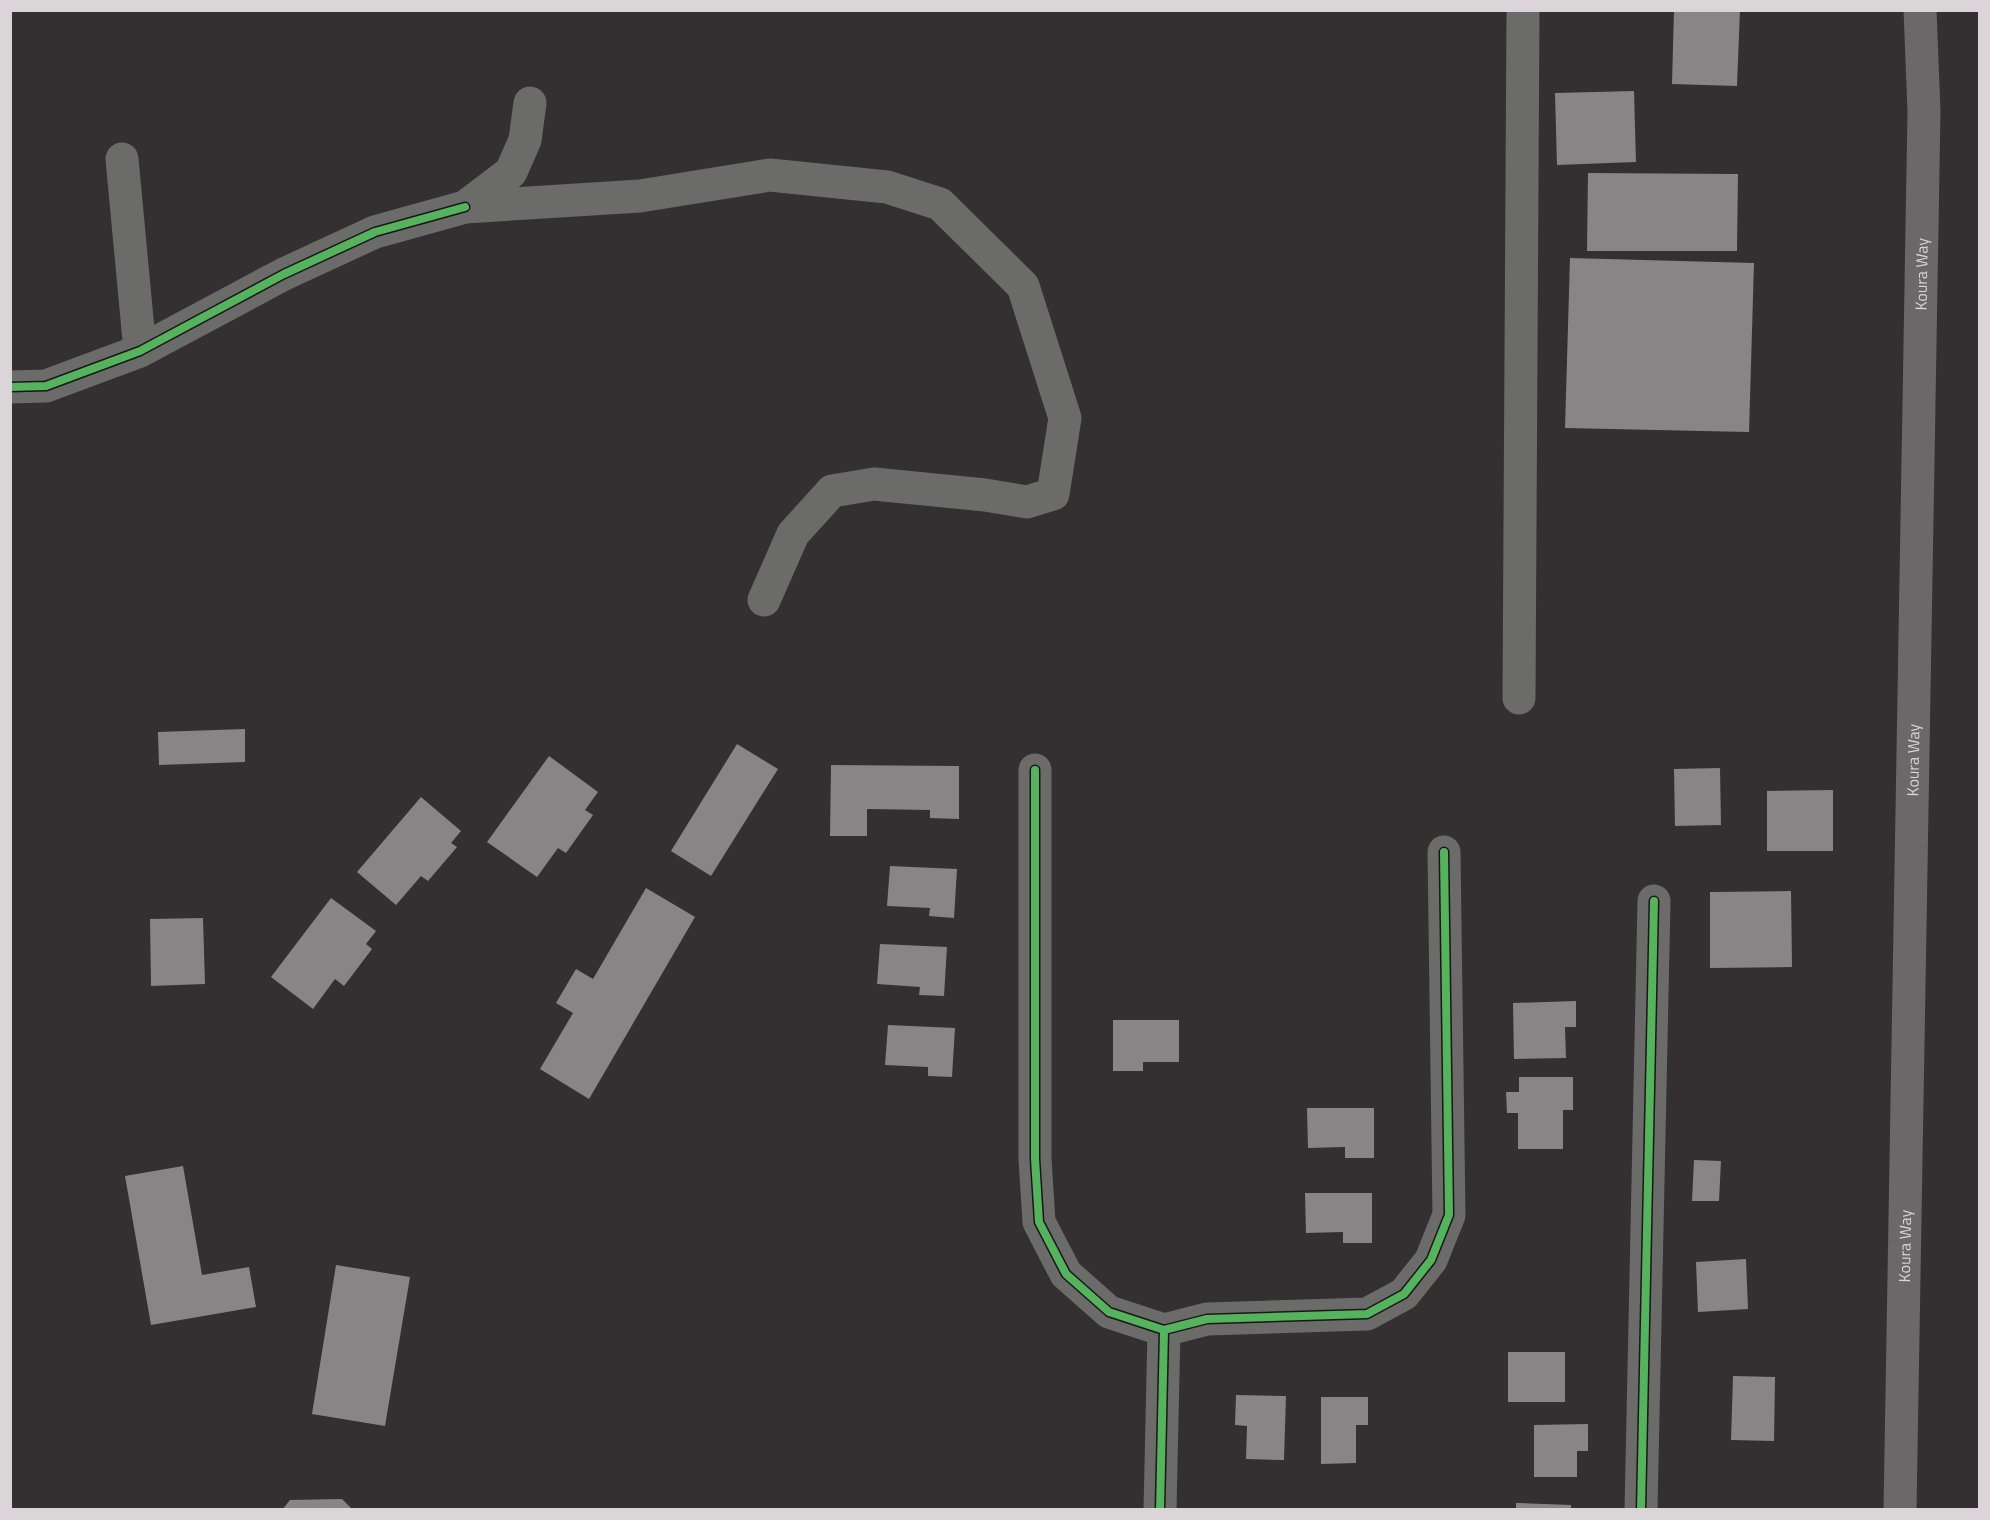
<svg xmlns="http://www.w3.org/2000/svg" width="1990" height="1520" font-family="'Titillium Web',sans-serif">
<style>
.building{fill:#898486}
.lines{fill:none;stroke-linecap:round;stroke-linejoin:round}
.minor{stroke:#6b6b6a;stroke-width:33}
.highway{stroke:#6a6868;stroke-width:33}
.cycleway-casing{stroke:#1b1618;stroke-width:11}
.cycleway{stroke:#56b35d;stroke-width:8}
.labels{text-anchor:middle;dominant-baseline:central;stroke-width:6;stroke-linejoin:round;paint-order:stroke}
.street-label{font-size:16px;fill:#dbd4d8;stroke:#1b1618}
</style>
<rect width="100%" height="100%" fill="#342f31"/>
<!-- building -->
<g class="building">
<polygon points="1674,10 1740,10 1737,86 1672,84"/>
<polygon points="1634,91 1636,162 1557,165 1555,93"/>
<polygon points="1588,173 1738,174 1737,251 1587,251"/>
<polygon points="1570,258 1754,263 1749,432 1565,428"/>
<polygon points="245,729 245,762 159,765 158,732"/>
<polygon points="737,744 778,769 711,876 671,851"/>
<polygon points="549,756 598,792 585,810 593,815 566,853 558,848 537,877 487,842"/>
<polygon points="831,765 959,766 959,819 930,818 930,810 867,809 867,836 830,836"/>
<polygon points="1720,768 1721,825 1675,826 1674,769"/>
<polygon points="1833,790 1833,851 1767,851 1767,791"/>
<polygon points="421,797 461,831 451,843 457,847 428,881 421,876 396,905 357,872"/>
<polygon points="890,866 957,869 954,918 929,916 930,908 887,906"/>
<polygon points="646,888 695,917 589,1099 540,1069 573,1013 556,1003 576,969 593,979"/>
<polygon points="1791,891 1792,967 1710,968 1710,892"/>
<polygon points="331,898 376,931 366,944 372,949 344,986 335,979 313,1009 271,977"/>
<polygon points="203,918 205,984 151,986 150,919"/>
<polygon points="880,944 947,947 944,996 919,995 920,987 877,984"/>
<polygon points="1576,1001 1576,1027 1565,1027 1566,1058 1514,1059 1513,1003"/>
<polygon points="1113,1020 1179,1020 1179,1062 1143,1062 1143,1071 1113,1071"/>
<polygon points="888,1025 955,1028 952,1077 928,1076 928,1067 885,1065"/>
<polygon points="1519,1077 1573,1077 1573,1110 1563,1110 1563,1149 1518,1149 1518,1113 1507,1113 1506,1092 1519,1092"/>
<polygon points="1307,1108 1374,1108 1374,1158 1345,1158 1345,1147 1308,1148"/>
<polygon points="1694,1160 1721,1161 1719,1201 1692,1201"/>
<polygon points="183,1166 202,1275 249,1267 256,1307 151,1325 125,1176"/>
<polygon points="1305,1193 1372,1193 1372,1243 1343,1243 1343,1232 1306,1233"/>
<polygon points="1746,1259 1748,1309 1698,1312 1696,1262"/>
<polygon points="336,1265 410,1277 385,1426 312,1414"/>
<rect x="1508" y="1352" width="57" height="50"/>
<polygon points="1733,1376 1775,1377 1774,1441 1731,1440"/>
<polygon points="1236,1395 1286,1396 1284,1460 1246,1459 1247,1426 1235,1425"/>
<polygon points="1321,1397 1368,1397 1368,1425 1356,1425 1356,1463 1321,1464"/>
<polygon points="1588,1424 1588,1451 1577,1451 1577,1477 1534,1477 1534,1425"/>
<polygon points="342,1499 353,1510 282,1510 290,1500"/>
<polygon points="1516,1503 1571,1505 1571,1510 1516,1510"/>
</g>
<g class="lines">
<!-- minor -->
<g class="minor">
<polyline points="122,159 140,351"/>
<polyline points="465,207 511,172 525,140 530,103"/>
<polyline points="10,387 46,386 140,351 284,274 375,232 465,207 640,196 770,175 887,187 940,204 1023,286 1065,418 1053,494 1027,502 985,495 874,484 832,491 793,534 764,600"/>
<polyline points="1519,698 1523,10"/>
<polyline points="1035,770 1035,1159 1039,1222 1066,1274 1109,1312 1164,1330 1160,1510"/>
<polyline points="1164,1330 1207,1319 1367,1314 1404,1294 1431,1260 1449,1215 1444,852"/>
<polyline points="1641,1510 1654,901"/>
</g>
<!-- highway -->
<path class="highway" id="s1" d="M1900,1510L1924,111L1920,10"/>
<defs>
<g id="cycleway">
<polyline points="10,387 46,386 140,351 284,274 375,232 465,207"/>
<polyline points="1035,770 1035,1159 1039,1222 1066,1274 1109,1312 1164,1330 1160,1510"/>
<polyline points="1164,1330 1207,1319 1367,1314 1404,1294 1431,1260 1449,1215 1444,852"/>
<polyline points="1641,1510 1654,901"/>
</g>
</defs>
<!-- cycleway casing -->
<use href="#cycleway" class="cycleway-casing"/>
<!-- cycleway -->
<use href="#cycleway" class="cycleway"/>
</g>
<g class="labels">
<!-- street labels -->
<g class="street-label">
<text stroke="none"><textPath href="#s1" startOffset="1236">Koura Way</textPath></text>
<text stroke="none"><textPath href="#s1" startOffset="750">Koura Way</textPath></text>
<text stroke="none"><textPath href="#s1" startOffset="264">Koura Way</textPath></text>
</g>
</g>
<!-- border -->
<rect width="1990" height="1520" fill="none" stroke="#dbd4d8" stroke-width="24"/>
</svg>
